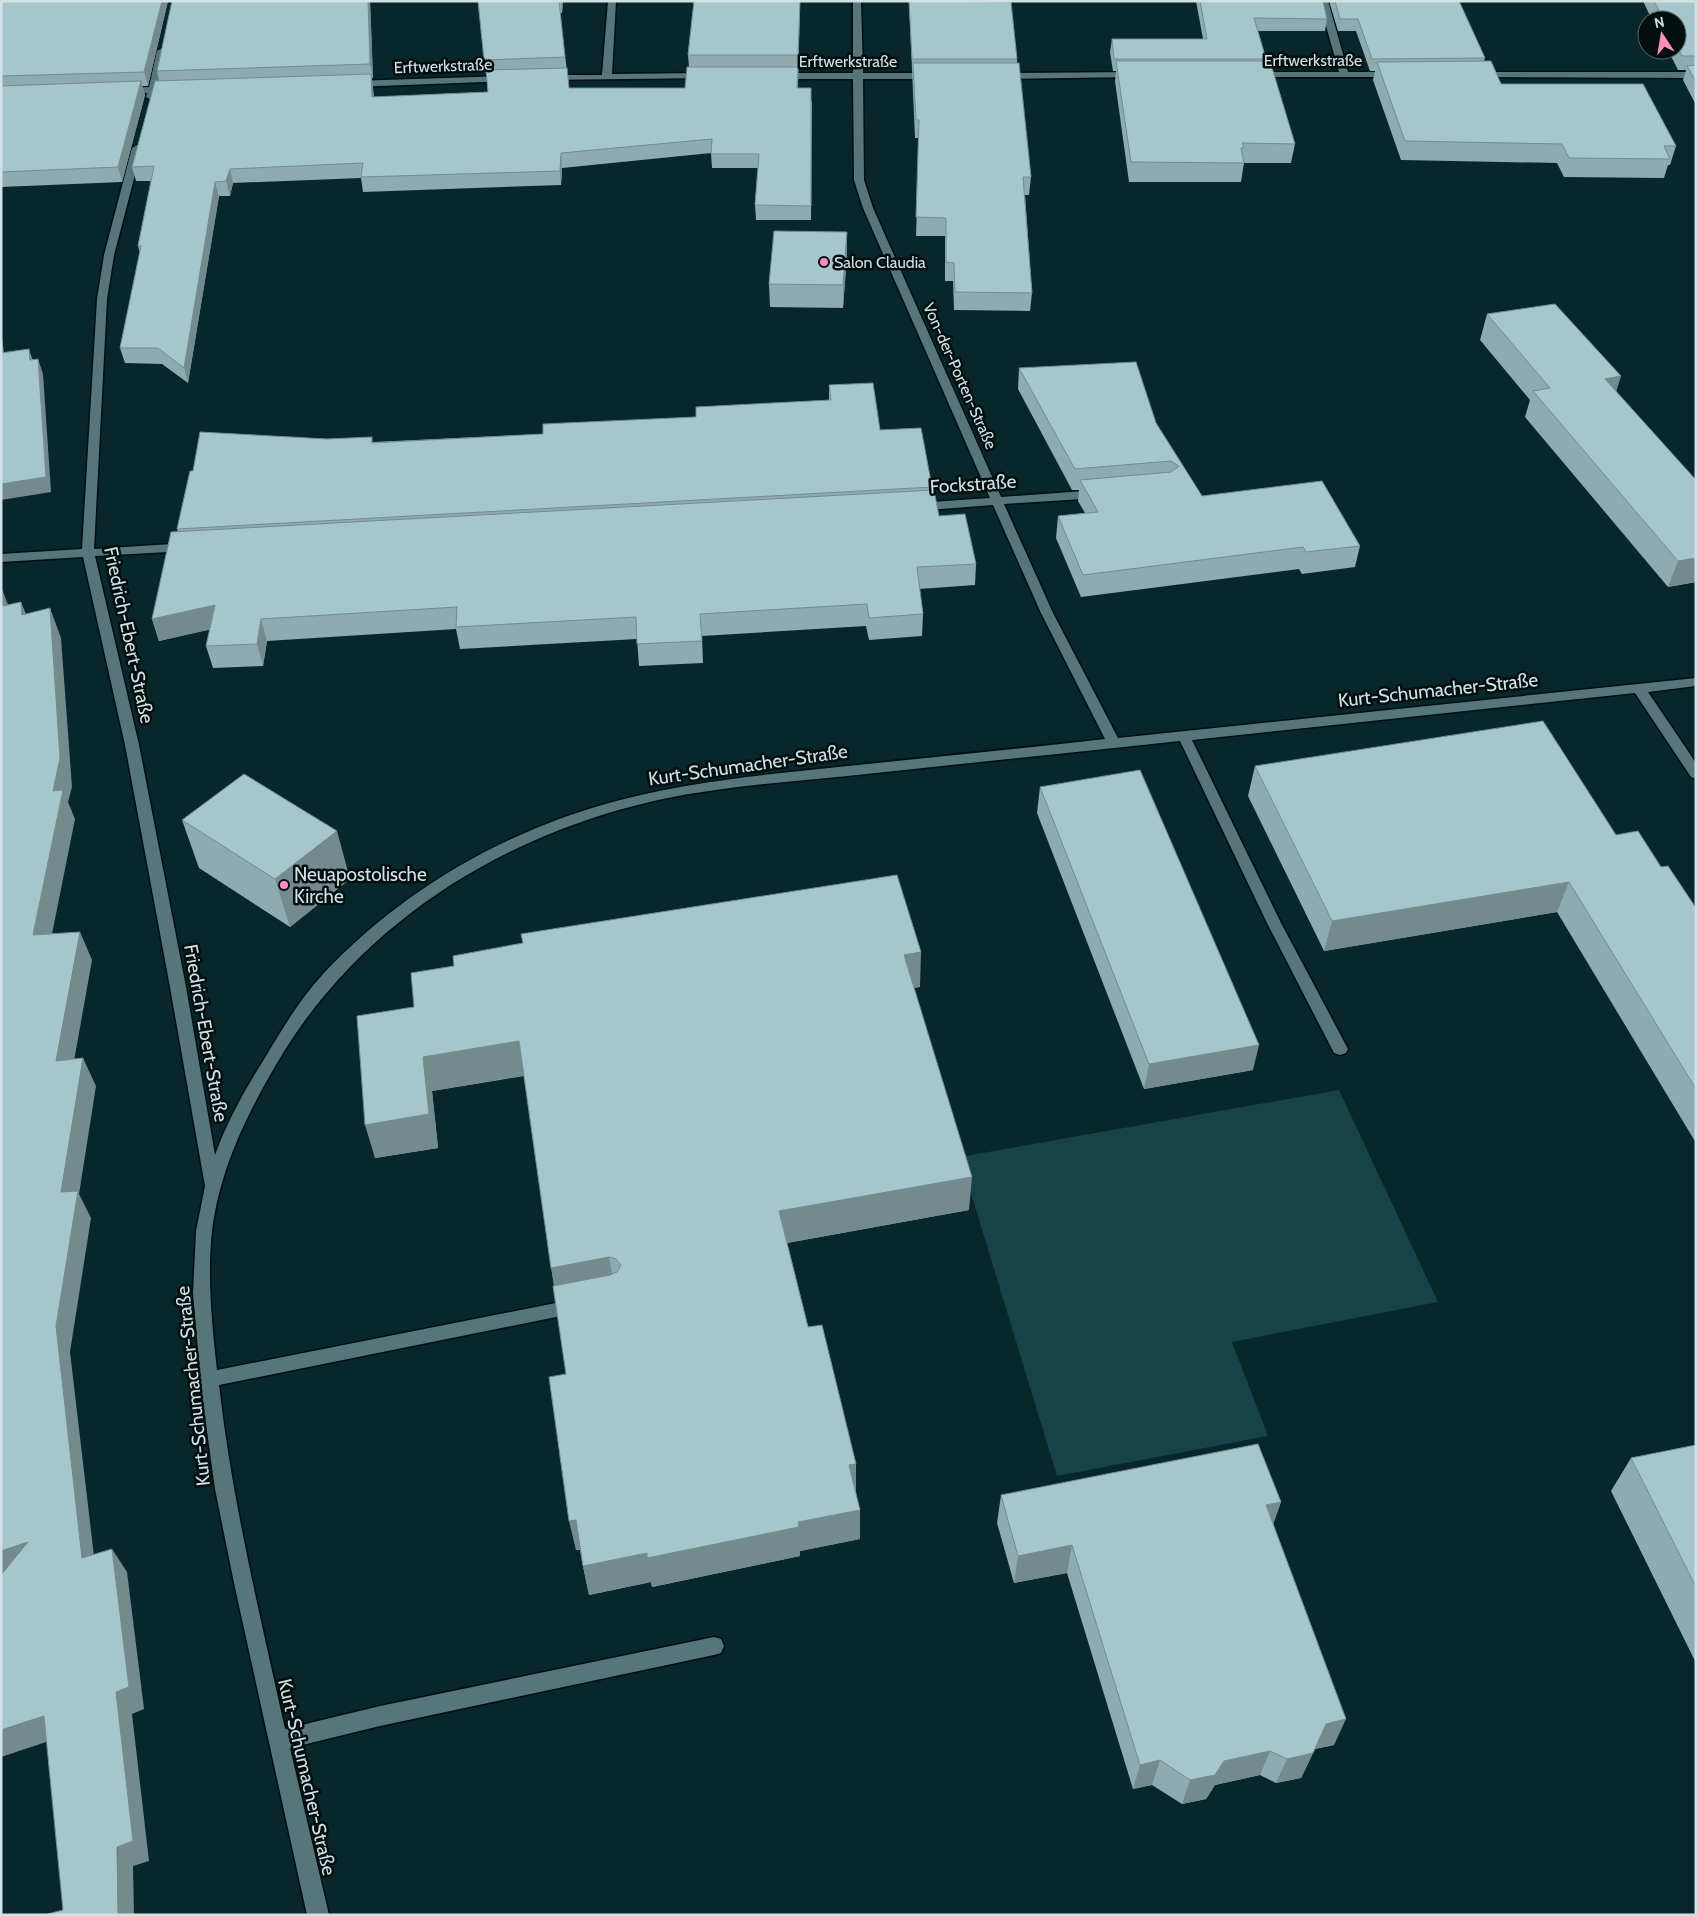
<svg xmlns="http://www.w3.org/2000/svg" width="1697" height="1916" font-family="Cabin,sans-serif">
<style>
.green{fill:#164348}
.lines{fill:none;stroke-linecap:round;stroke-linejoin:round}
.minor-casing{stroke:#000f12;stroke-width:3}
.minor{fill:#567679;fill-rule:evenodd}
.wall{fill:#8eabaf}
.shaded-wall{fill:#748b8e}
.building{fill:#a5c7cb;stroke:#748b8e}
.poi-dot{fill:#fe8ebd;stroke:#030e0f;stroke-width:2}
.labels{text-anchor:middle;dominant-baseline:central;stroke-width:5;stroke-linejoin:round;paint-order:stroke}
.far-street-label{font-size:16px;fill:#d0e2e4;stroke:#030e0f}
.far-poi-label{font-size:16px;fill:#d0e2e4;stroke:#030e0f;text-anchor:start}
.street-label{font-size:19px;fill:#d0e2e4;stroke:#030e0f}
.poi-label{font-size:19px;fill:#d0e2e4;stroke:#030e0f;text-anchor:start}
</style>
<rect width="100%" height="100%" fill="#07272b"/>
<!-- green -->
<polygon class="green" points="1339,1090 1438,1302 1232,1342 1268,1436 1057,1476 960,1157"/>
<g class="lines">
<defs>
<g id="minor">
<polygon points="608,1 616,1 612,74 707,73 710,74 710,78 544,80 544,76 547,75 602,75"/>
<path d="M853,1H861L863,73H932L937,76L932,79H863L864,180L873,208L1001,497L1098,490L1104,494L1098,498L1004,504L1053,613L1118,738L1696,678V686L1648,692L1696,763V779L1691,777L1635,693L1192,740L1281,923L1348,1049L1346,1053L1340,1055L1334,1053L1267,923L1180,741C1078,752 977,762 876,773C803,781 729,785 658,800C506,834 366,919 283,1053C250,1108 220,1166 212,1231C207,1277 212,1324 217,1370L576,1299L582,1301L585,1306L582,1311L576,1313L219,1385C232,1501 260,1615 285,1729L380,1706L714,1637L721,1639L724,1646L721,1653L714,1655L380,1726L290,1748L329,1915H307L234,1583L215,1489L202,1395L193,1293L196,1231L205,1186L170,987L125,745L83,557L1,562V554L82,549L97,299L104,255L132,148L137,145L140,146L142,148L114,255L107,299L94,549L187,543L193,547L187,551L95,556L139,745L186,987L215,1155C227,1122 244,1091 263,1061C281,1031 299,1000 323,974C400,892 501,833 609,803C684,782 761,775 838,767C927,758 1016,749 1105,739L1041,613L993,505L916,511L910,507L916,503L990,498L863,208L854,180L853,79H777L772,76L777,73H853Z"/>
<polygon points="1319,1 1328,1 1348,72 1394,72 1397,73 1397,77 1252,77 1250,75 1255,72 1339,72"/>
<polygon points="162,48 167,51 158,87 175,87 175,91 157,92 154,99 151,100 146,97 147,93 119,93 119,89 122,88 149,87 157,51"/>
<polygon points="1134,72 1139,75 1137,77 1000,79 995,76 1000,73"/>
<polygon points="1477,72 1696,72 1696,78 1474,77 1474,73"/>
<polygon points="507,76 512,79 510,81 352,87 347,84 352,81"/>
</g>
</defs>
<!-- minor casing -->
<use href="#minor" class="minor-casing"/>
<!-- minor -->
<use href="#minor" class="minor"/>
</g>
<!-- wall -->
<g class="wall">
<polygon points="1,1 168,1 148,86 142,86 145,95 122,182 1,187"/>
<polygon points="370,1 373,78 372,78 373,88 374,97 488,92 478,1 563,1 562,13 560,13 569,88 685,88 689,67 688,55 694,1 800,1 798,88 812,102 811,220 756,220 755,205 758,168 712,168 711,153 562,168 561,185 363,192 361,178 233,183 230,196 219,196 188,383 162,364 125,363 120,348 140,253 138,246 151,181 136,181 132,167 159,80 157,71"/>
<polygon points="909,1 1006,1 1017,59 1017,63 1031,177 1029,195 1025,195 1032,293 1030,311 954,310 953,281 945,281 945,236 916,236 919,138 915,138"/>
<polygon points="1196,1 1323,1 1327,19 1325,31 1258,31 1266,59 1266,61 1295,144 1291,163 1244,163 1241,182 1129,182 1115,81 1116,71 1113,71 1110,52 1112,39 1203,39"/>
<polygon points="1329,1 1459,1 1485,58 1484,61 1501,84 1676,146 1670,165 1668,165 1664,178 1564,177 1557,163 1401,160 1373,80 1375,71 1370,71 1356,31 1338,31"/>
<polygon points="1643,1 1696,1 1696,105 1683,80 1686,70 1678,70 1668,50 1677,50 1677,20 1652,20"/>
<polygon points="847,255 843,308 770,307 769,284"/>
<polygon points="1487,314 1616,391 1696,582 1668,587 1525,417 1530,400 1480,340"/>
<polygon points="1019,368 1156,423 1202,496 1360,546 1355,567 1302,574 1299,569 1081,597 1056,538 1058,516 1085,513 1078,501 1079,490 1072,490 1018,389"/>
<polygon points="829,385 880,430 932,487 931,490 939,516 976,564 975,585 919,589 923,614 922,636 869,640 866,626 702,636 703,663 639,666 637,639 460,649 456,629 267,641 263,666 213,668 206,646 210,629 159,641 152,619 178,532 177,529 373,442 543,434 696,417 829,400"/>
<polygon points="1255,766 1616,835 1661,867 1696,908 1696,1143 1557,912 1324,951 1248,796"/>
<polygon points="1040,787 1253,1070 1144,1089 1037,813"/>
<polygon points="182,820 350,879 290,927 199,868"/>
<polygon points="920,987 914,988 969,1210 787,1243 808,1327 856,1494 860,1510 860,1539 800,1551 800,1556 652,1587 651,1582 589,1595 583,1566 580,1550 576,1550 566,1374 554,1286 524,1076 432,1091 438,1148 375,1158 357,1016"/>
<polygon points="1696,1445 1696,1663 1611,1491 1631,1458"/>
<polygon points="1001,1495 1281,1502 1273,1523 1334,1745 1315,1749 1301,1778 1276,1783 1260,1775 1215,1785 1206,1799 1182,1804 1152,1785 1133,1789 1067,1573 1014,1583 997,1523"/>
</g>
<!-- shaded-wall -->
<g class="shaded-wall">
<polygon points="162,1 168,1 148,86 144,72"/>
<polygon points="368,1 370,1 373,78 370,64"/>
<polygon points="561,1 563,1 562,13"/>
<polygon points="800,1 798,71 798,55"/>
<polygon points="371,74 373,88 374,111 372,97"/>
<polygon points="141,81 145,95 122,182 118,167"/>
<polygon points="561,153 562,168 561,185 560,171"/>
<polygon points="230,169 233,183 230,196 226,181"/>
<polygon points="215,182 219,196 188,383 184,368"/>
<polygon points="847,232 847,255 843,308 843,285"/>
<polygon points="1,330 6,369 1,356"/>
<polygon points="29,349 34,364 30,360"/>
<polygon points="38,359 43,374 51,492 1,500 1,484"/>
<polygon points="1621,376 1613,402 1605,379"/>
<polygon points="1696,558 1696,582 1668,587 1678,561"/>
<polygon points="2,589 13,618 3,606"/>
<polygon points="21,602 33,631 22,615"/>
<polygon points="215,605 222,627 159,641 152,619"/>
<polygon points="50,608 61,638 72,787 68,802 75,819 46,964 33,935 53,791"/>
<polygon points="261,619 267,641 263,666 257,644"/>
<polygon points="337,831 350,879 290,927 275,879"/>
<polygon points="1569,882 1557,912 1324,951 1332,921"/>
<polygon points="80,932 92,960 69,1089 56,1061"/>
<polygon points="921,952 920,987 903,989 904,955"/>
<polygon points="519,1041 526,1075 432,1091 438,1148 375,1158 365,1125 423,1057"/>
<polygon points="1259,1045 1253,1070 1144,1089 1149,1064"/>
<polygon points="83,1058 96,1086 79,1194 91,1218 70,1352 97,1582 82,1558 56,1326 61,1192"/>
<polygon points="972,1177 969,1210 781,1244 779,1211"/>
<polygon points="609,1257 615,1289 557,1301 551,1268"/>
<polygon points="856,1464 856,1494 849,1465"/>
<polygon points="1281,1502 1271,1531 1266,1505"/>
<polygon points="860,1510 860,1539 800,1551 800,1556 652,1587 651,1582 589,1595 583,1566"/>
<polygon points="576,1520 582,1549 576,1550 569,1521"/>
<polygon points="28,1542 1,1580 1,1551"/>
<polygon points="1072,1545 1067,1573 1014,1583 1018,1556"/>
<polygon points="112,1549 127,1572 144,1709 132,1714 149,1861 133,1866 134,1915 118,1915 116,1692"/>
<polygon points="44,1716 61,1737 1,1757 1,1730"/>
<polygon points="1346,1719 1334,1745 1314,1749 1326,1724"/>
<polygon points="1270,1751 1260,1775 1215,1785 1206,1799 1182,1804 1190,1780 1224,1761"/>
<polygon points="1313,1753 1301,1778 1276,1783 1287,1759"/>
<polygon points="1160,1760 1152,1785 1133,1789 1140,1765"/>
</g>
<!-- building -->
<g class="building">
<polygon points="1,1 162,1 144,72 1,76"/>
<polygon points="172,1 368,1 370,64 157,71"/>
<polygon points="478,1 559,1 565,57 484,60"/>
<polygon points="694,1 800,1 798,55 688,55"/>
<polygon points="909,1 1011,2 1017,59 912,59"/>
<polygon points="1200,1 1323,1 1327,19 1254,18 1266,59 1114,59 1112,39 1207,39"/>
<polygon points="1335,1 1459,1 1485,58 1372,59 1358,19 1340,19"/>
<polygon points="1654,1 1696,1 1696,56 1682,56 1677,46 1677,20 1664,20"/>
<polygon points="1116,61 1270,61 1295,144 1242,143 1244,148 1241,148 1244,163 1131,162"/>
<polygon points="1491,61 1501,84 1643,84 1676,146 1664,146 1670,159 1569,158 1562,144 1405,141 1377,62"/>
<polygon points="913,63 1019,63 1031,177 1023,177 1032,293 955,292 954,263 946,262 946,218 916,217 919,120 916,120"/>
<polygon points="1696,65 1696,82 1687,66"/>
<polygon points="687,67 798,67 797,88 811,88 811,206 755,205 759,154 711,154 712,139 561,153 560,171 361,177 363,163 230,169 226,181 215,182 184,368 158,348 120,348 141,246 138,246 154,166 132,167 155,81 371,74 372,97 488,92 486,70 567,68 569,88 685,88"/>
<polygon points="141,81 118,167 1,172 1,86"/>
<polygon points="774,231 847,232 843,285 769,284"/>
<polygon points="1555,304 1621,376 1605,379 1696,480 1696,558 1678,561 1533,391 1550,388 1487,314"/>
<polygon points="29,349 30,360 38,359 46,477 1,484 1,353"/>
<polygon points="1136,362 1156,423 1202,496 1322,481 1360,546 1306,552 1303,547 1083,575 1058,516 1098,512 1080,480 1171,472 1179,466 1171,461 1075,469 1019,368"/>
<polygon points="873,383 880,430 921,428 932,487 177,529 190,471 193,471 200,432 327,439 372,437 372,443 543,434 543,424 696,417 696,407 831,400 829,385"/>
<polygon points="934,490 939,516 965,514 976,564 917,567 923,614 869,618 867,604 700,614 702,641 637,644 636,617 456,627 457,607 261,619 257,644 206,646 215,605 152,619 171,532"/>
<polygon points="1,589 3,606 21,602 22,615 50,608 60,758 53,791 63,790 33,935 80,932 56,1061 83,1058 61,1192 78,1191 56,1326 82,1558 112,1549 129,1687 116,1692 133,1841 117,1847 118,1915 44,1915 63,1910 44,1716 1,1730 1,1575 28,1542 1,1551"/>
<polygon points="1543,721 1616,835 1638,831 1661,867 1668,866 1696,908 1696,1089 1569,882 1332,921 1255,766"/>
<polygon points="1140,770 1259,1045 1149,1064 1040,787"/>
<polygon points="244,774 337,831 275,879 182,820"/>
<polygon points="897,875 921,952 904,955 972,1177 779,1211 808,1327 822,1325 856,1464 849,1465 860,1510 798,1522 799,1527 647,1558 647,1553 583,1566 576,1520 569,1521 549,1377 566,1374 553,1286 610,1275 617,1272 621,1265 616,1259 609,1257 551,1268 519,1041 423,1057 429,1114 365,1125 357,1016 414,1007 411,973 454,966 453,956 523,943 521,934"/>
<polygon points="1258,1444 1281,1502 1266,1505 1346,1719 1326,1724 1313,1753 1287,1759 1270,1751 1224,1761 1215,1775 1190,1780 1160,1760 1140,1765 1072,1545 1018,1556 1001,1495"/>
<polygon points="1696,1445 1696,1587 1631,1458"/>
</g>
<!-- markers -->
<g class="poi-dot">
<circle cx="824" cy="262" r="5"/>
<circle cx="284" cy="885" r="5"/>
</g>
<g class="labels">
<!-- far-street labels -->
<g class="far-street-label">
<text x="1313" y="60">Erftwerkstraße</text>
<text x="848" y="61">Erftwerkstraße</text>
<text transform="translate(443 66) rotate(-2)">Erftwerkstraße</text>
<text transform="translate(960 376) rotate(66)">Von-der-Porten-Straße</text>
</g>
<!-- far-poi labels -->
<g class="far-poi-label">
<text x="834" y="262">Salon Claudia</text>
</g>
<!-- street labels -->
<g class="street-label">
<text transform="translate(973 484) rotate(-4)">Fockstraße</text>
<text transform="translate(129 635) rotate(78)">Friedrich-Ebert-Straße</text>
<text transform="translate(1438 690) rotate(-6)">Kurt-Schumacher-Straße</text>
<text transform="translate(748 765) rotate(-8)">Kurt-Schumacher-Straße</text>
<text transform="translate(206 1033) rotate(80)">Friedrich-Ebert-Straße</text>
<text transform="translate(193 1386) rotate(-96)">Kurt-Schumacher-Straße</text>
<text transform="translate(307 1777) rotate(77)">Kurt-Schumacher-Straße</text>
</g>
<!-- poi labels -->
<g class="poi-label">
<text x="294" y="874">Neuapostolische<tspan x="294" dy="22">Kirche</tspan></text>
</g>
</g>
<!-- border -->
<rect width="1697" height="1916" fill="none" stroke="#d0e2e4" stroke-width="5"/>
<!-- north arrow -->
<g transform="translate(1662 35) rotate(348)"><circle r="24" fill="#030e0f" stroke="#556364"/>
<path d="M0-4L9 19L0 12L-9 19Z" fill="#fe8ebd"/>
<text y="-8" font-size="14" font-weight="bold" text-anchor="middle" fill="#d0e2e4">N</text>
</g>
</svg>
